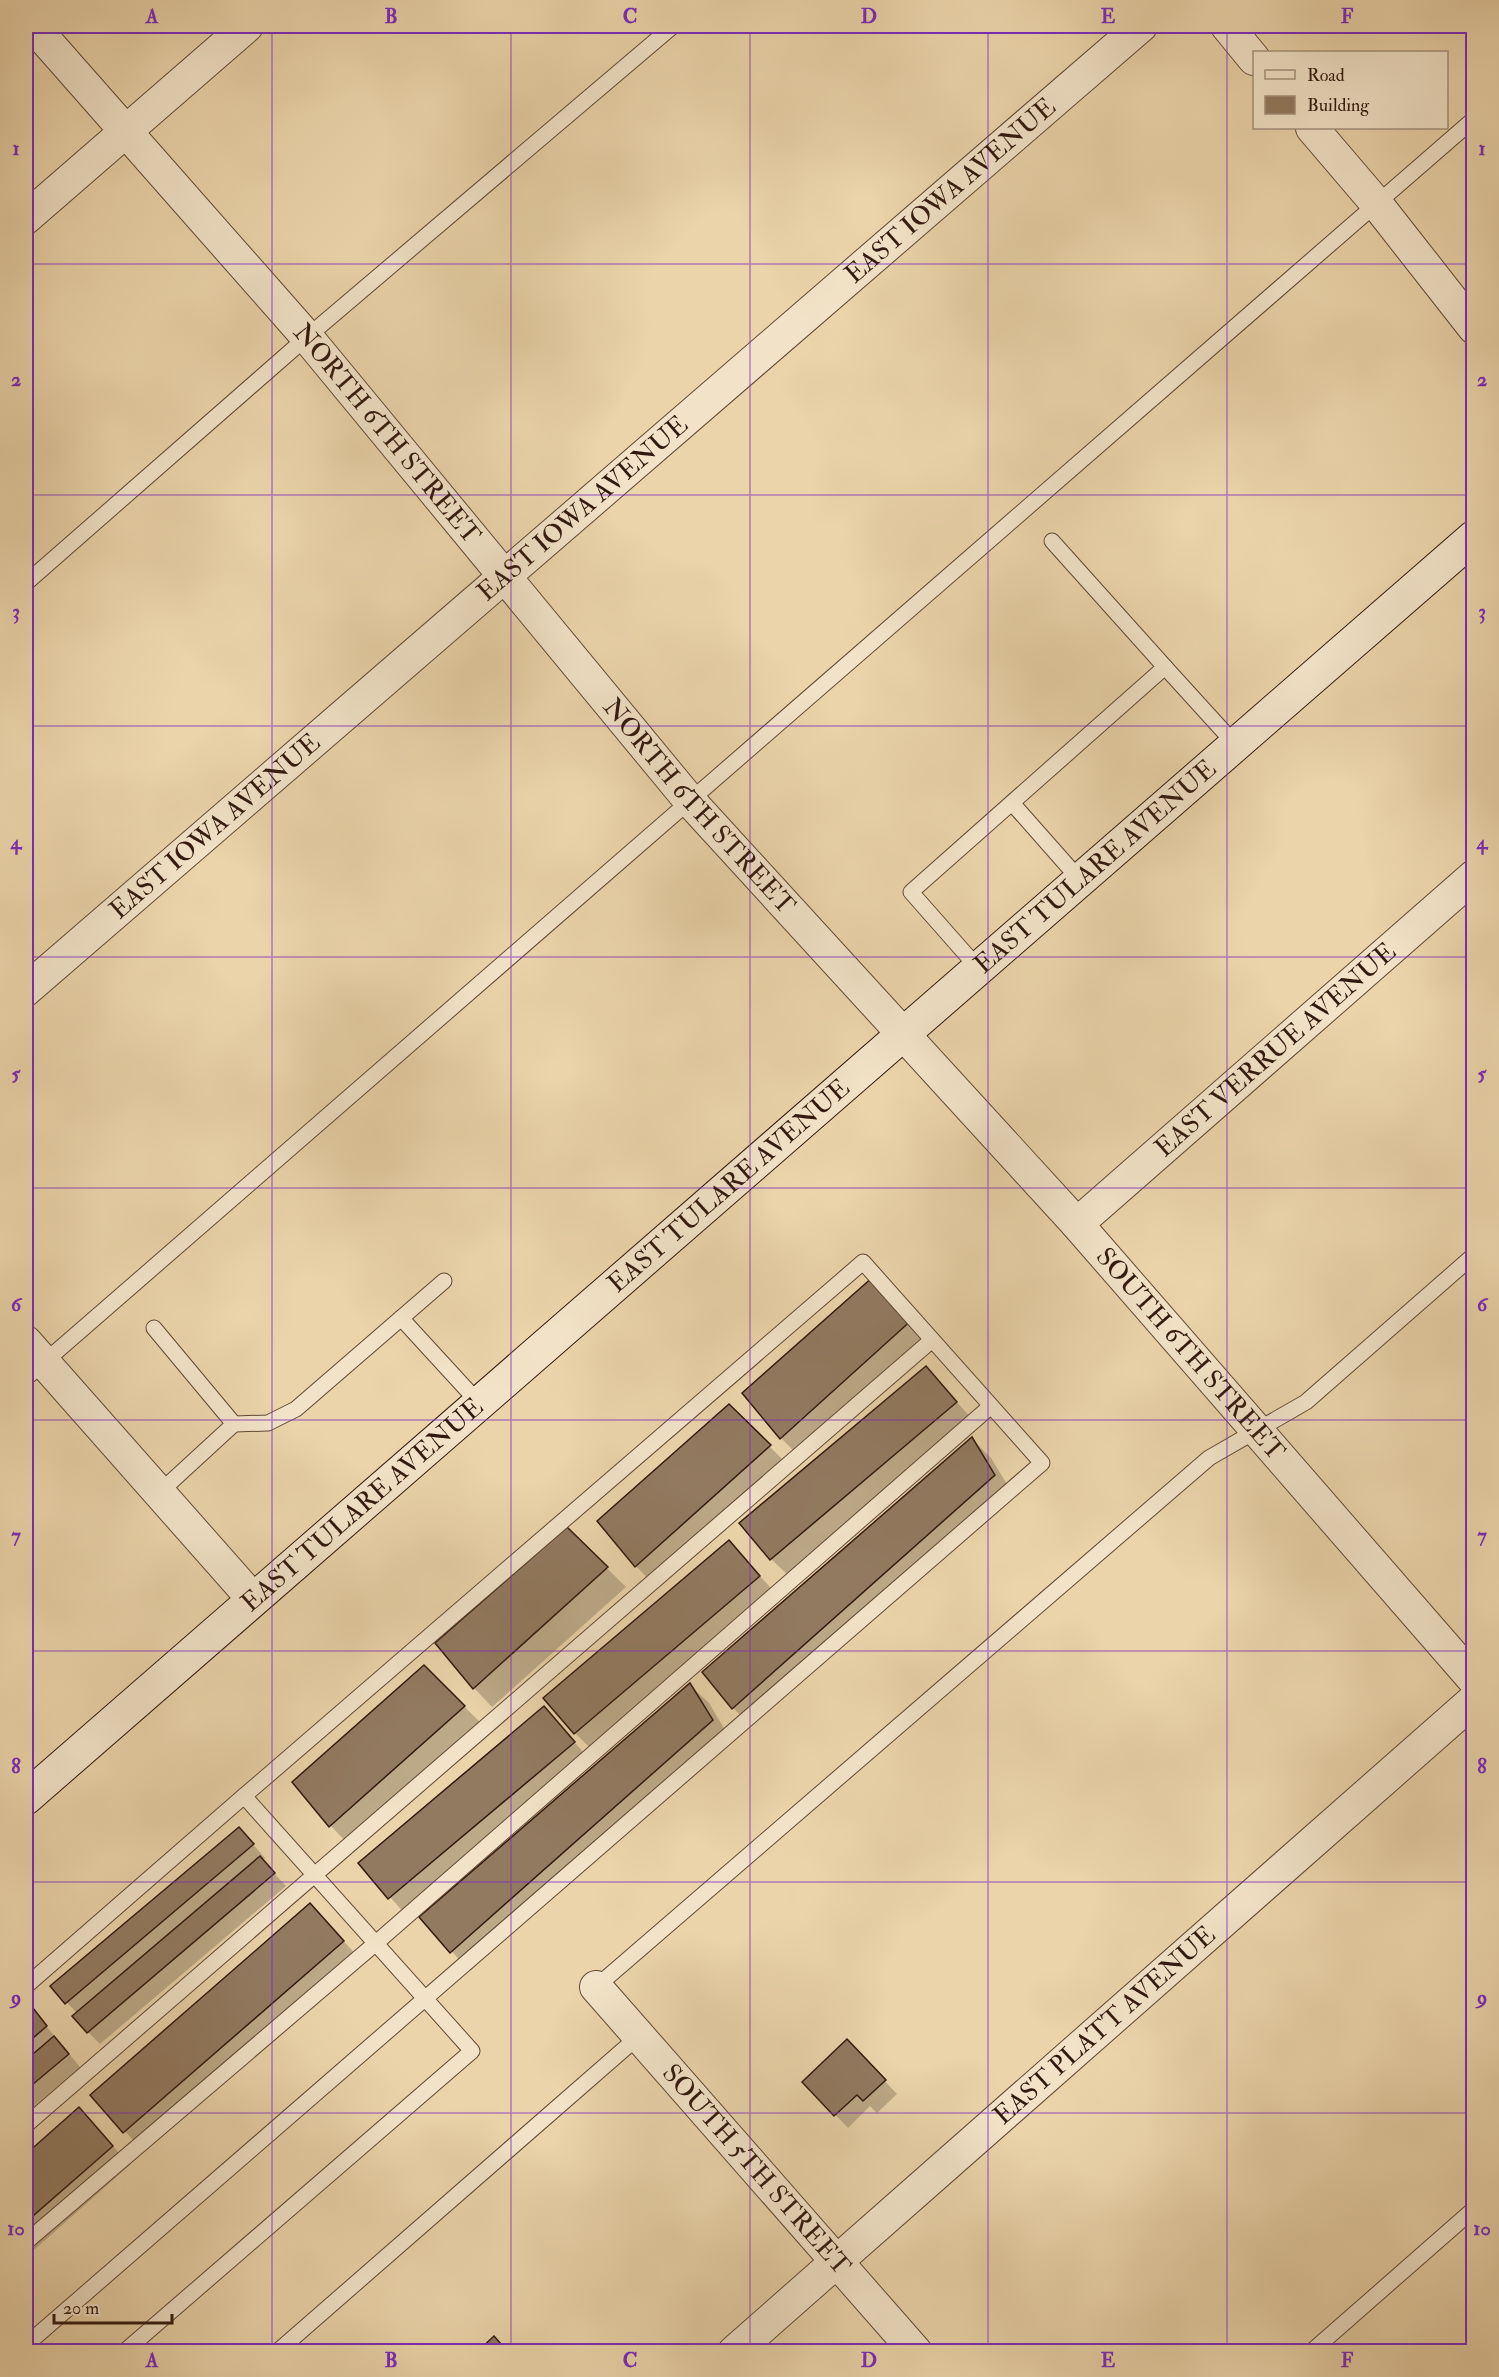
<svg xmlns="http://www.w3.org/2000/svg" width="1499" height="2377" font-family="'IM FELL Double Pica',serif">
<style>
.shadow{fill:#0003}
.building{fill:#927a60;stroke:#32190f;stroke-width:1.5}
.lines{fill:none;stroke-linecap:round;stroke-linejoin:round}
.lane-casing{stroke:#604836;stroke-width:17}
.street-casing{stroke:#604836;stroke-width:34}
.secondary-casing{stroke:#32190f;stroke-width:35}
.lane{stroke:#f2e3c8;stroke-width:15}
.street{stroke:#f2e3c8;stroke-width:32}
.secondary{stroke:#f2e3c8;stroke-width:33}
.grid{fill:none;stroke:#7b2cbf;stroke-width:1.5;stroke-opacity:0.55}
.labels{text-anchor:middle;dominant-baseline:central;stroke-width:4.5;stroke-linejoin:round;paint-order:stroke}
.street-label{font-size:26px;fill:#32190f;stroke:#f2e3c8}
.neatline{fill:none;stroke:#7b2cbf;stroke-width:2}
.grid-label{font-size:20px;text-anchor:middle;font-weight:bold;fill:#7b2cbf}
</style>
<rect width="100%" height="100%" fill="#ebd4aa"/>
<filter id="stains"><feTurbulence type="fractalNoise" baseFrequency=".00333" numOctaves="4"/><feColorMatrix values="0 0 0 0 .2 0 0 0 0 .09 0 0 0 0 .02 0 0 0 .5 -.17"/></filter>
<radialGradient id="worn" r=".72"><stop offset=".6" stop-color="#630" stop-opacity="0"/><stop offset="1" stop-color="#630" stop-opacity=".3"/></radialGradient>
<!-- shadow -->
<g class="shadow">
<polygon points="874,1278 933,1337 800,1457 781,1438"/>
<polygon points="926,1368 974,1421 790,1577 771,1559"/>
<polygon points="729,1406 788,1465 654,1585 636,1566"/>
<polygon points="972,1439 991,1458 1013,1494 752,1726 733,1708"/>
<polygon points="567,1529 626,1587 492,1707 474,1688"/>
<polygon points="729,1542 778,1596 593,1751 575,1733"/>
<polygon points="424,1667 483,1725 349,1845 331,1826 294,1782"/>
<polygon points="690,1685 709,1703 731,1740 470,1971 421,1918"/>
<polygon points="544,1708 592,1762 408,1917 360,1864"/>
<polygon points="251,1842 265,1858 262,1860 286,1886 100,2044 88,2032 77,2013 52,1987"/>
<polygon points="310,1905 362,1961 143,2151 92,2095"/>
<polygon points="33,2010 80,2067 26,2113 26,2016"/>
<polygon points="859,2054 897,2094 877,2113 870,2106 848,2128 804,2082"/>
<polygon points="79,2109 130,2165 26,2257 26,2156"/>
</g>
<!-- building -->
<g class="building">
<polygon points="874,1276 915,1317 780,1439 742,1393"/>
<polygon points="926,1366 957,1402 770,1560 739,1523"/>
<polygon points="729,1404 771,1445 635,1567 597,1521"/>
<polygon points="972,1437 995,1475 732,1709 702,1672"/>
<polygon points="567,1527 608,1567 473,1689 435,1643"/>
<polygon points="729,1540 760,1576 574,1734 543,1698"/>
<polygon points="424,1665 465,1706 329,1827 292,1782"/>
<polygon points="690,1683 713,1720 450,1953 419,1917"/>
<polygon points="544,1706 575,1742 388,1899 358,1863"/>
<polygon points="239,1827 254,1844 65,2004 50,1986"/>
<polygon points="260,1856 275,1873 87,2033 72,2016"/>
<polygon points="310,1903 344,1941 123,2133 90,2095"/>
<polygon points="33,2008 47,2026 26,2044 26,2014"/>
<polygon points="54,2036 69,2054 26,2090 26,2060"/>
<polygon points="847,2039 886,2080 863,2101 857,2095 834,2116 802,2082"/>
<polygon points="79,2107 113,2146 26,2222 26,2154"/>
<polygon points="494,2336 508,2352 477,2352"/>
</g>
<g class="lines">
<defs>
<g id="lane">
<polyline points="1052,541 1165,667"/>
<polyline points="26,583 307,337 673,26"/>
<polyline points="1012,803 1080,880"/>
<polyline points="978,968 911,892 1165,667 1235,744"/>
<polyline points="401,1318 479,1403"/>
<polyline points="154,1328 234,1424 160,1492"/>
<polyline points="26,1378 1474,119"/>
<polyline points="234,1424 268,1423 296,1409 444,1281"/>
<polyline points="26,1986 244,1796"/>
<polyline points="596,1987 1209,1458 1306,1402 1474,1255"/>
<polyline points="26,2125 932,1340"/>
<polyline points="26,2242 376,1943 991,1406"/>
<path d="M26,2345L1042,1463L863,1262L244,1796C320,1881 396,1966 472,2051L124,2352"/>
<polyline points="277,2352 639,2036"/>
<polyline points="1311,2352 1474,2209"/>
</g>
<g id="street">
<path id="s1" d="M33,26L307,337L690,801L1077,1224L1474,1680"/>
<polyline points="1227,26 1254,59"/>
<polyline points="1312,128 1376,203 1474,328"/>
<polyline points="26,218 247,26"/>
<path id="s2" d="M26,990L1141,26"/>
<path id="s3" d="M1077,1224L1474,876"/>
<polyline points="26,1342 253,1599"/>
<path id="s4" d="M596,1987L916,2352"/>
<path id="s5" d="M734,2352L1474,1700"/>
</g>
<g id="secondary">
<path id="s6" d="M26,1798L1474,537"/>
</g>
</defs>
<!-- lane casing -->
<use href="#lane" class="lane-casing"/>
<!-- street casing -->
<use href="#street" class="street-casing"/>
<!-- secondary casing -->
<use href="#secondary" class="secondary-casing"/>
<!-- lane -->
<use href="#lane" class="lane"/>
<!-- street -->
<use href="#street" class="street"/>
<!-- secondary -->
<use href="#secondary" class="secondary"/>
</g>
<!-- grid -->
<path class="grid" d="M272,26V2352M511,26V2352M750,26V2352M988,26V2352M1227,26V2352M26,264H1474M26,495H1474M26,726H1474M26,957H1474M26,1188H1474M26,1420H1474M26,1651H1474M26,1882H1474M26,2113H1474"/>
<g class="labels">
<!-- street labels -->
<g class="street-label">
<text stroke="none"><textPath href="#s2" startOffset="1222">EAST IOWA AVENUE</textPath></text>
<text stroke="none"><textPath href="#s1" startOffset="540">NORTH 6TH STREET</textPath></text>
<text stroke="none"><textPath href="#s2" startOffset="736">EAST IOWA AVENUE</textPath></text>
<text stroke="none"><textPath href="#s1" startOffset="1026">NORTH 6TH STREET</textPath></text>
<text stroke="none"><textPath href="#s2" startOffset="250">EAST IOWA AVENUE</textPath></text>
<text stroke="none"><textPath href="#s6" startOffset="1418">EAST TULARE AVENUE</textPath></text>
<text stroke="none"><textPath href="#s3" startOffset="264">EAST VERRUE AVENUE</textPath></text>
<text stroke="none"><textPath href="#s6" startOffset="932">EAST TULARE AVENUE</textPath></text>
<text stroke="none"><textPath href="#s1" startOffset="1762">SOUTH 6TH STREET</textPath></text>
<text stroke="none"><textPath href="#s6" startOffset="446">EAST TULARE AVENUE</textPath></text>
<text stroke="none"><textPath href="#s5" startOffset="494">EAST PLATT AVENUE</textPath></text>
<text stroke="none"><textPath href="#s4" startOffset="243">SOUTH 5TH STREET</textPath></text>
</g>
</g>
<!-- margin -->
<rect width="1499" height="2377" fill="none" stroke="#ebd4aa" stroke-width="66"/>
<!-- legend -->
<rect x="1253" y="51" width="195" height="78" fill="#f2e3c8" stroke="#a5927e" stroke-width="1.5"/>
<rect x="1265" y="70" width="30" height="9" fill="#f2e3c8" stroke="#a5927e" stroke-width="1.5"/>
<text x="1307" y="81" font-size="18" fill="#32190f">Road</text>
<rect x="1265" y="96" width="30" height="18" fill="#927a60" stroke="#a5927e" stroke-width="1.5"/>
<text x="1307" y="111" font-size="18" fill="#32190f">Building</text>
<!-- scale -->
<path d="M54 2314v9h118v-9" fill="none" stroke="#32190f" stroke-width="3"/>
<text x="63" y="2314" font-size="18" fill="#32190f" stroke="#f2e3c8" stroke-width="4.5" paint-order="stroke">20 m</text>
<rect x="33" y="33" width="1433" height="2311" class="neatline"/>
<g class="grid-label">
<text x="152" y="23">A</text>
<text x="391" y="23">B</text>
<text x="630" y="23">C</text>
<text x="869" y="23">D</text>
<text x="1108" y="23">E</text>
<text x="1347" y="23">F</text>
<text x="16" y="155">1</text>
<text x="1482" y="155">1</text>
<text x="16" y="386">2</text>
<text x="1482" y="386">2</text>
<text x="16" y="618">3</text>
<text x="1482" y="618">3</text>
<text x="16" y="849">4</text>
<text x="1482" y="849">4</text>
<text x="16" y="1080">5</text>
<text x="1482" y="1080">5</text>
<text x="16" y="1311">6</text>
<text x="1482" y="1311">6</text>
<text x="16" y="1542">7</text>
<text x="1482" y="1542">7</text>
<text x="16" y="1773">8</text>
<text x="1482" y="1773">8</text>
<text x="16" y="2004">9</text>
<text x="1482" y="2004">9</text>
<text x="16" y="2235">10</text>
<text x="1482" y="2235">10</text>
<text x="152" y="2367">A</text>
<text x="391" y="2367">B</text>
<text x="630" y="2367">C</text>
<text x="869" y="2367">D</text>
<text x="1108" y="2367">E</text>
<text x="1347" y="2367">F</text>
</g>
<rect width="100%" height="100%" filter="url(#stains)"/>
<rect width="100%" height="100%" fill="url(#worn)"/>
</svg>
